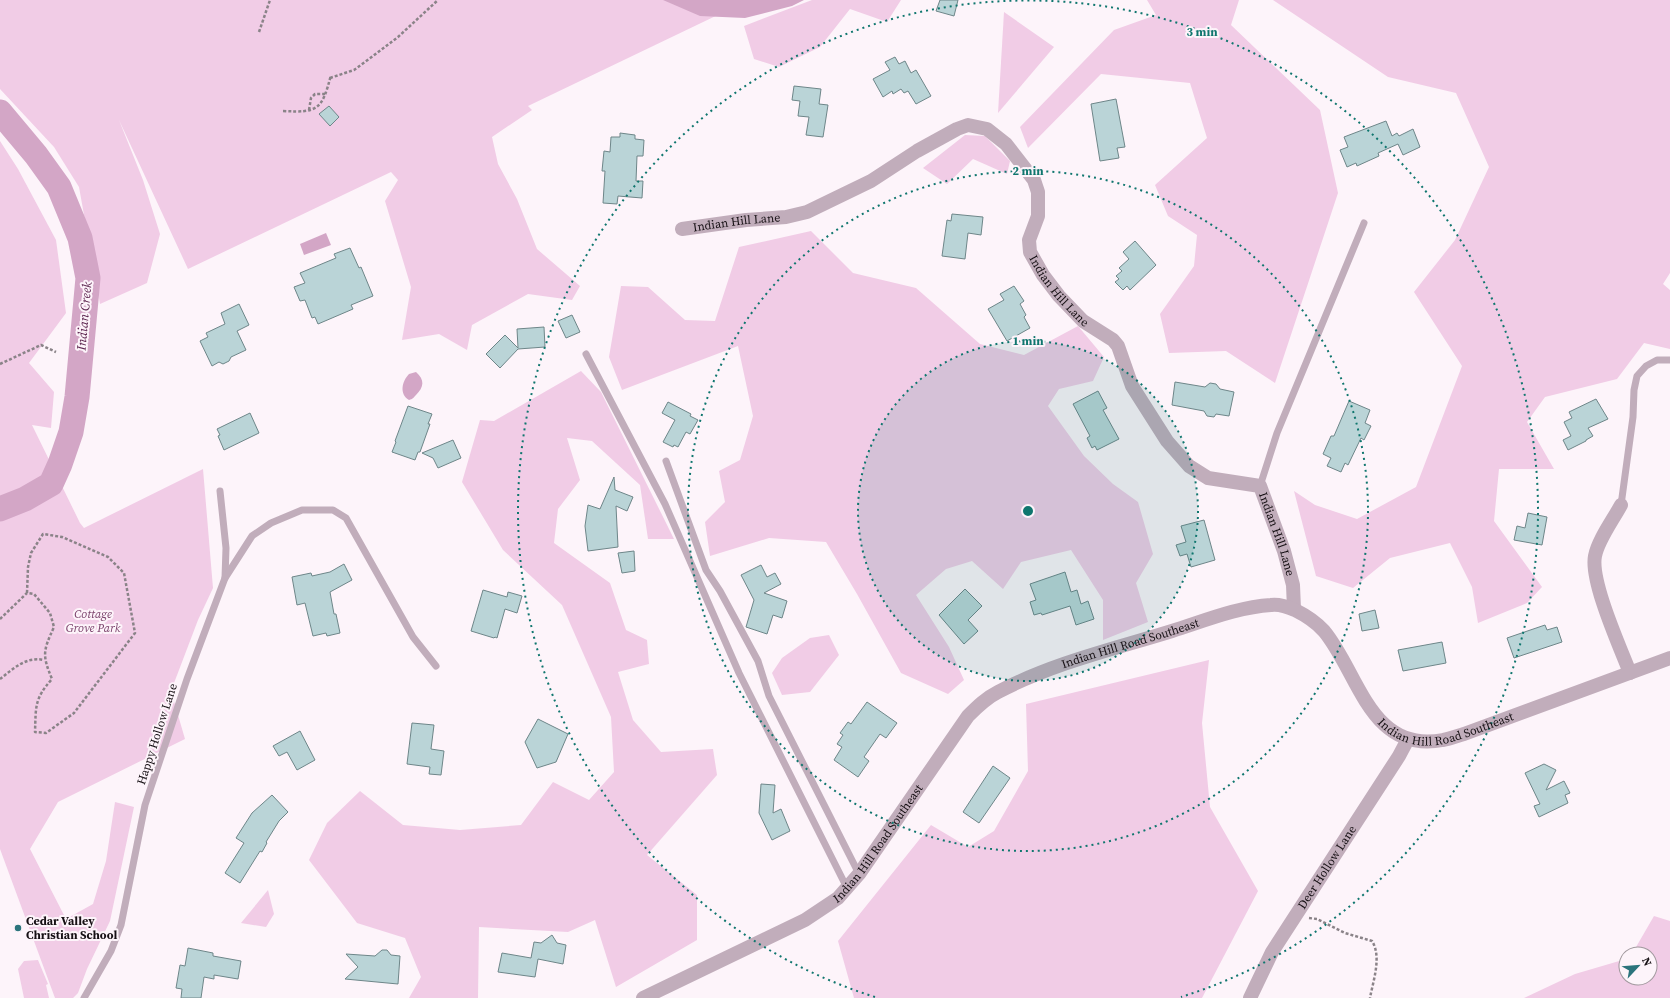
<svg xmlns="http://www.w3.org/2000/svg" width="1670" height="998" font-family="'Source Serif 4',serif">
<style>
.green{fill:#f1cce6}
.water{fill:#d3a6c6}
.lines{fill:none;stroke-linecap:round;stroke-linejoin:round}
.river{stroke:#d3a6c6;stroke-width:25}
.building{fill:#bad4d7;stroke:#6e8689}
.path{stroke:#8a8388;stroke-width:2.5;stroke-dasharray:3 2;stroke-linecap:butt}
.lane{stroke:#c1adbb;stroke-width:7}
.street{stroke:#c1adbb;stroke-width:14}
.ring{fill:none;stroke:#0f766e;stroke-width:2;stroke-dasharray:2 4}
.poi-dot{fill:#2b747c;stroke:#fdf4fa;stroke-width:1.5}
.labels{text-anchor:middle;dominant-baseline:central;stroke-width:4;stroke-linejoin:round;paint-order:stroke}
.street-label{font-size:12px;fill:#161014;stroke:#fdf4fa}
.park-label{font-size:12px;font-style:italic;fill:#7a416b;stroke:#fdf4fa}
.poi-label{font-size:12px;font-weight:bold;fill:#161014;stroke:#fdf4fa;text-anchor:start}
.water-label{font-size:13px;font-style:italic;fill:#5e2751;stroke:#fdf4fa}
.centre{fill:#0f766e;stroke:#fdf4fa;stroke-width:2}
.ring-label{font-size:12px;text-anchor:middle;font-weight:bold;fill:#0f766e;stroke:#fdf4fa;stroke-width:4;stroke-linejoin:round;paint-order:stroke}
</style>
<rect width="100%" height="100%" fill="#fdf4fa"/>
<!-- green -->
<g class="green">
<polygon points="0,0 749,0 528,106 532,110 492,137 498,164 517,199 537,249 580,286 572,300 528,294 472,325 467,350 439,334 402,340 411,287 385,201 398,180 391,172 188,269 119,120 143,180 160,234 147,283 100,304 79,187 54,147 0,89"/>
<polygon points="812,0 901,0 887,22 850,9 820,47 779,67 754,59 744,26"/>
<polygon points="1147,0 1239,0 1231,25 1320,110 1338,193 1275,383 1226,351 1169,353 1160,314 1194,266 1197,235 1168,216 1155,185 1207,138 1190,83 1101,74 1028,148 1020,127 1114,30 1156,15"/>
<polygon points="1273,0 1670,0 1670,273 1663,284 1670,290 1670,349 1644,343 1617,379 1545,397 1527,422 1554,469 1499,469 1494,521 1542,587 1527,603 1478,623 1472,587 1450,543 1390,558 1353,588 1316,576 1294,491 1315,505 1357,519 1416,487 1462,366 1414,292 1455,240 1489,167 1456,93 1388,77"/>
<polygon points="1004,12 1054,47 998,113"/>
<polygon points="965,135 985,136 1010,161 1007,174 973,159 947,184 923,168"/>
<polygon points="0,141 18,169 56,240 66,313 29,363 54,392 51,428 32,425 80,523 84,528 203,469 213,588 198,620 171,691 185,739 58,802 30,849 66,919 93,904 106,861 115,802 134,807 110,921 87,969 78,993 73,998 55,998 0,849"/>
<polygon points="811,231 853,273 916,288 980,344 1024,355 1078,326 1104,357 1093,381 1059,389 1048,406 1084,456 1113,484 1138,502 1153,554 1136,583 1148,622 1103,640 1103,600 1071,550 1021,562 1003,589 972,561 946,569 916,595 949,647 964,680 948,694 901,673 857,594 826,542 769,538 710,556 705,522 725,502 719,471 740,460 753,416 738,346 622,390 609,357 621,286 648,287 685,320 715,321 739,247"/>
<polygon points="581,371 601,392 674,539 648,539 640,485 592,441 567,438 580,480 558,509 554,543 610,583 626,630 647,640 649,664 618,672 633,720 661,752 713,749 717,775 647,855 697,895 697,940 616,987 595,920 568,932 479,927 478,998 409,998 421,977 405,938 357,923 309,860 327,823 360,791 403,825 460,830 521,825 553,782 589,800 614,772 611,717 562,605 503,550 462,482 480,420 494,421"/>
<polygon points="829,635 839,655 810,692 782,695 772,673 782,658 810,638"/>
<polygon points="1209,660 1202,723 1210,807 1258,891 1202,998 854,998 838,941 931,825 968,847 994,831 1028,771 1026,704"/>
<polygon points="268,890 274,914 266,927 241,923"/>
<polygon points="1654,916 1670,921 1670,998 1524,998 1575,974 1626,959 1626,978 1650,978 1650,954 1632,954"/>
<polygon points="38,960 48,984 46,985 49,998 24,998 18,969 24,961"/>
</g>
<!-- water -->
<g class="water">
<polygon points="663,0 804,0 792,6 745,18 700,16"/>
<polygon points="326,233 331,245 304,255 300,244"/>
<path d="M416,372C425,380 424,387 416,395C413,398 413,399 409,400C399,394 402,381 409,374Z"/>
</g>
<g class="lines">
<!-- river -->
<polyline class="river" points="0,112 36,155 59,187 80,238 88,278 77,397 71,432 60,464 51,484 25,499 0,509"/>
</g>
<!-- building -->
<g class="building">
<polygon points="940,0 958,0 954,16 936,11"/>
<polygon points="895,57 899,64 905,61 911,73 916,70 931,96 916,104 908,91 904,93 901,89 893,94 892,91 883,97 873,79 890,70 885,62"/>
<polygon points="794,86 821,89 819,104 828,105 823,137 806,135 809,117 798,116 800,101 792,100"/>
<polygon points="1116,99 1125,147 1117,148 1119,158 1100,161 1091,104"/>
<polygon points="329,106 339,117 330,126 319,114"/>
<polygon points="1386,121 1392,136 1397,133 1399,136 1413,129 1420,147 1403,155 1398,144 1378,153 1379,156 1357,166 1356,163 1347,167 1340,150 1348,147 1344,137"/>
<polygon points="620,133 635,135 635,139 644,140 643,156 637,156 636,181 643,181 642,198 618,196 617,204 603,203 605,171 602,171 604,151 610,152 611,137 620,137"/>
<polygon points="952,214 983,217 981,235 968,233 965,259 942,256 947,220 951,221"/>
<polygon points="1135,241 1156,265 1130,290 1127,286 1123,290 1115,282 1119,279 1116,276 1122,271 1119,268 1129,259 1123,252"/>
<polygon points="350,248 359,268 361,267 373,296 351,305 353,309 318,324 315,317 312,318 305,300 300,301 294,287 305,283 300,273 336,258 334,254"/>
<polygon points="1014,286 1024,301 1020,304 1026,315 1024,317 1030,328 1007,341 988,309 1004,300 1000,294"/>
<polygon points="239,304 249,325 237,331 246,350 231,357 229,361 223,364 219,362 212,366 200,341 208,337 206,333 225,324 221,313"/>
<polygon points="572,315 580,332 566,338 558,321"/>
<polygon points="544,327 545,347 518,349 500,368 486,354 505,335 518,348 517,329"/>
<polygon points="1175,382 1205,387 1210,383 1216,384 1220,389 1234,392 1229,416 1216,414 1214,417 1207,416 1204,411 1172,405"/>
<polygon points="1098,391 1107,408 1103,410 1119,439 1097,450 1095,446 1092,448 1087,438 1090,436 1073,404"/>
<polygon points="1596,399 1608,419 1588,428 1593,436 1586,440 1586,441 1568,450 1563,440 1571,436 1564,422 1572,418 1569,412"/>
<polygon points="1349,401 1370,410 1365,423 1371,426 1364,440 1361,438 1348,465 1345,463 1341,472 1327,466 1331,458 1323,454 1331,436 1334,436"/>
<polygon points="668,402 691,414 690,416 698,420 690,434 686,432 678,447 674,445 673,447 663,442 675,420 662,413"/>
<polygon points="408,406 432,414 428,424 430,424 420,452 418,452 415,460 392,452 396,442 395,441"/>
<polygon points="250,413 259,433 224,450 218,436 220,435 217,429"/>
<polygon points="453,440 461,458 438,468 433,458 422,453"/>
<polygon points="614,477 615,490 633,497 627,511 616,506 618,547 588,551 585,526 588,505 600,509"/>
<polygon points="1528,513 1547,517 1542,545 1514,540 1517,526 1525,528"/>
<polygon points="1204,520 1215,560 1191,567 1187,554 1180,556 1176,545 1186,542 1181,526"/>
<polygon points="634,551 635,571 622,573 618,553"/>
<polygon points="344,564 352,580 330,592 334,614 336,614 340,633 327,636 326,633 313,636 305,603 297,605 292,577 311,573 312,576 330,572"/>
<polygon points="761,565 767,577 775,573 781,584 764,593 787,601 782,618 773,615 767,634 746,627 754,600 741,575"/>
<polygon points="1065,572 1071,592 1077,590 1081,604 1088,601 1094,619 1076,625 1070,606 1042,615 1041,613 1034,615 1030,602 1036,600 1030,584"/>
<polygon points="965,589 982,606 968,620 978,631 964,644 939,615"/>
<polygon points="483,590 507,597 508,592 522,596 517,613 505,609 497,638 495,637 494,638 471,631"/>
<polygon points="1375,610 1379,628 1362,631 1359,614"/>
<polygon points="1545,625 1547,630 1557,627 1562,642 1514,658 1507,638"/>
<polygon points="1442,642 1446,663 1403,671 1398,650"/>
<polygon points="867,702 897,723 886,738 880,734 864,757 869,761 858,777 834,760 842,747 837,744 843,735 840,733 848,722 851,724"/>
<polygon points="538,719 568,734 556,762 537,768 525,742"/>
<polygon points="412,723 434,725 431,749 444,751 441,775 429,774 430,767 407,764"/>
<polygon points="300,731 315,760 297,770 287,752 279,756 273,746"/>
<polygon points="1544,764 1556,770 1546,790 1564,781 1570,793 1565,795 1568,803 1539,817 1534,806 1540,804 1525,773"/>
<polygon points="993,766 1010,778 979,823 963,812"/>
<polygon points="761,784 775,785 773,813 781,809 790,831 772,840 759,813"/>
<polygon points="272,795 288,812 279,821 266,842 267,843 262,852 260,851 240,883 225,873 244,843 236,838 252,813"/>
<polygon points="552,935 557,943 566,945 563,964 538,959 535,977 498,972 502,953 531,958 534,942 541,943"/>
<polygon points="188,948 213,953 213,956 241,961 238,979 214,975 214,979 204,977 201,998 181,998 182,989 176,988 180,965 185,966"/>
<polygon points="382,950 387,950 391,955 400,956 398,984 345,979 358,967 346,954 375,956"/>
</g>
<g class="lines">
<!-- path -->
<g class="path">
<polyline points="259,32 270,0"/>
<polyline points="330,78 354,70 369,59 398,37 438,0"/>
<polyline points="309,110 311,98 315,94 325,94"/>
<path d="M283,111C319,113 322,109 331,75"/>
<polyline points="0,364 41,345 56,352"/>
<path d="M0,619L27,593L34,594L50,613L54,627C43,651 42,655 52,679C34,699 36,707 35,732L46,733L74,713L135,633L124,573L108,557L62,537L43,534L31,553L28,567L27,593"/>
<path d="M0,679C13,669 26,656 44,660"/>
<path d="M1309,918L1317,919L1345,933L1372,941C1382,957 1373,981 1370,998"/>
</g>
<!-- lane -->
<g class="lane">
<polyline points="586,354 665,504 739,673 847,888"/>
<polyline points="666,461 706,570 720,591 758,661 769,696 859,874"/>
<polyline points="1260,486 1277,433 1364,223"/>
<polyline points="220,491 226,548 225,578"/>
<polyline points="1621,505 1633,417 1634,390 1637,376 1646,366 1657,360 1670,360"/>
<polyline points="84,998 111,951 121,925 145,805 187,679 225,578 252,536 271,523 302,510 333,510 346,518 413,637 436,666"/>
</g>
<!-- street -->
<g class="street">
<path id="s1" d="M682,229L746,220L786,217L807,212L871,181L917,151L957,129L968,125L987,129L1006,144L1034,180L1038,192V216L1029,240L1030,252L1043,275L1059,296L1083,321L1113,340L1118,346L1132,386L1167,441L1189,466L1208,478L1260,486L1284,551L1293,585L1294,609"/>
<path d="M1621,505C1613,520 1598,540 1595,556C1590,581 1620,647 1630,673"/>
<path id="s2" d="M643,998L805,920L838,898L859,874L968,716C977,707 986,698 998,692C1053,663 1114,649 1172,631C1204,621 1238,607 1271,605C1278,604 1288,607 1295,610C1305,615 1316,622 1324,631C1359,673 1370,754 1443,740C1450,739 1457,736 1464,734L1670,658"/>
<path id="s3" d="M1250,998L1272,952L1399,756L1408,739"/>
</g>
</g>
<!-- distance rings -->
<circle cx="1028" cy="511" r="170" fill="#0f766e" fill-opacity=".12"/>
<g class="ring">
<circle cx="1028" cy="511" r="170"/>
<circle cx="1028" cy="511" r="340"/>
<path d="M875 997A510 510 0 1 1 1181 997"/>
</g>
<!-- markers -->
<circle class="poi-dot" cx="18" cy="928" r="4"/>
<g class="labels">
<!-- street labels -->
<g class="street-label">
<text stroke="none"><textPath href="#s1" startOffset="55">Indian Hill Lane</textPath></text>
<text stroke="none"><textPath href="#s1" startOffset="522">Indian Hill Lane</textPath></text>
<text stroke="none"><textPath href="#s1" startOffset="871">Indian Hill Lane</textPath></text>
<text stroke="none"><textPath href="#s2" startOffset="623">Indian Hill Road Southeast</textPath></text>
<text stroke="none"><textPath href="#s2" startOffset="1007">Indian Hill Road Southeast</textPath></text>
<text transform="translate(157 734) rotate(-72)">Happy Hollow Lane</text>
<text stroke="none"><textPath href="#s2" startOffset="287">Indian Hill Road Southeast</textPath></text>
<text stroke="none"><textPath href="#s3" startOffset="152">Deer Hollow Lane</textPath></text>
</g>
<!-- park labels -->
<g class="park-label">
<text x="93" y="614">Cottage<tspan x="93" dy="14">Grove Park</tspan></text>
</g>
<!-- poi labels -->
<g class="poi-label">
<text x="26" y="921">Cedar Valley<tspan x="26" dy="14">Christian School</tspan></text>
</g>
<!-- water labels -->
<g class="water-label">
<text transform="translate(84 316) rotate(-85)">Indian Creek</text>
</g>
</g>
<circle cx="1028" cy="511" r="6" class="centre"/>
<g class="ring-label">
<text x="1202" y="36">3 min</text>
<text x="1028" y="175">2 min</text>
<text x="1028" y="345">1 min</text>
</g>
<!-- north arrow -->
<g transform="translate(1638 966) rotate(64)"><circle r="19" fill="#fdf4fa" stroke="#a1999e"/>
<path d="M0-3L7 15L0 10L-7 15Z" fill="#2b747c"/>
<text y="-6" font-size="11" font-weight="bold" text-anchor="middle" fill="#161014">N</text>
</g>
</svg>
